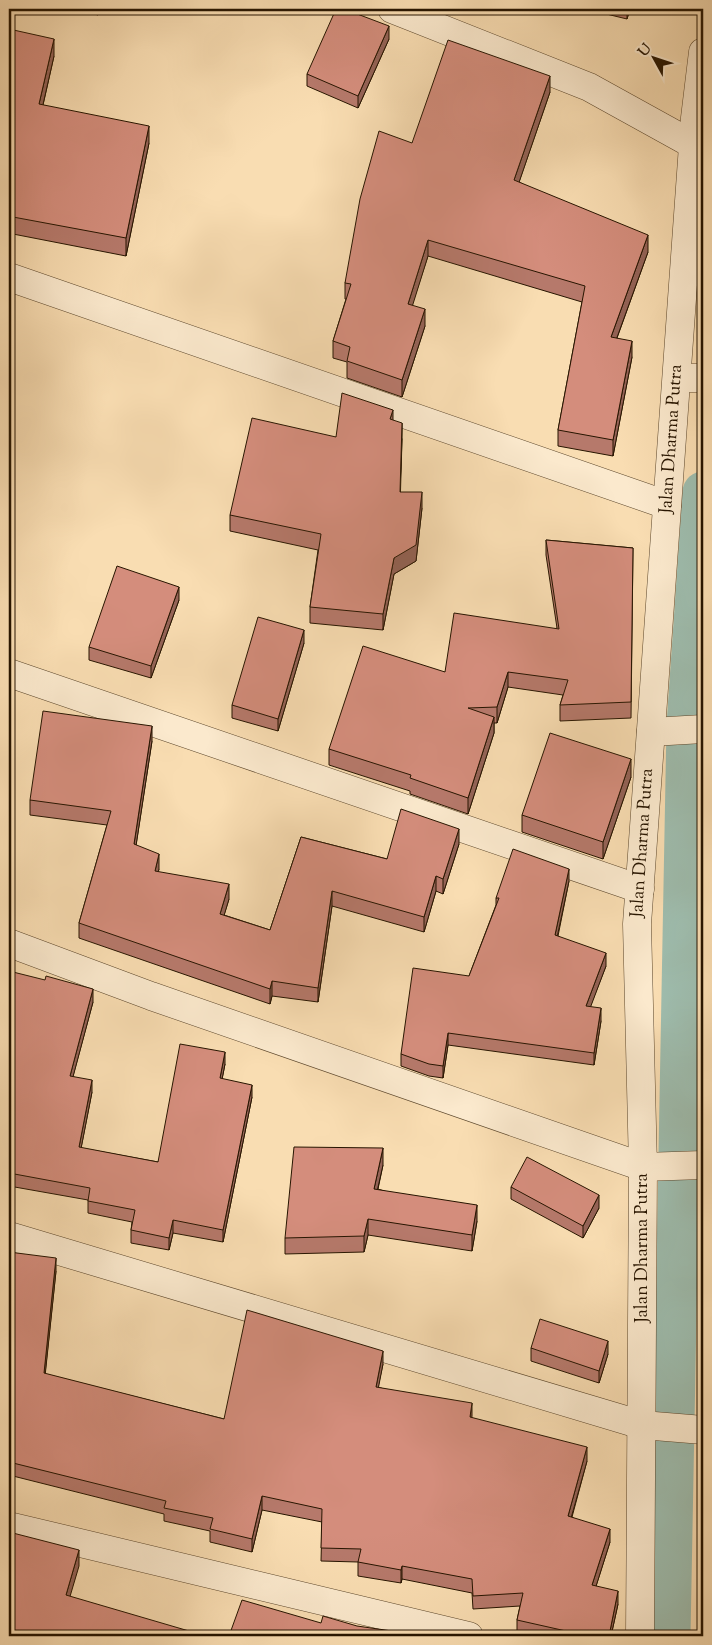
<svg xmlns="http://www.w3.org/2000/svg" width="712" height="1645" font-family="'Sorts Mill Goudy',serif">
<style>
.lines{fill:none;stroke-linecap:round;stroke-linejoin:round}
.canal{stroke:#9ebcad;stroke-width:41}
.street-casing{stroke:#5c472c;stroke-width:29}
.street{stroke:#fbe9cd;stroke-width:28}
.wall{fill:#b6796b;stroke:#271500}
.shaded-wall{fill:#946357;stroke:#271500}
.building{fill:#d48d7c;stroke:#271500}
.labels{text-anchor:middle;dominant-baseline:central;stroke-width:4;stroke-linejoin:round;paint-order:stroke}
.street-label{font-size:18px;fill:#271500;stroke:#fbe9cd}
</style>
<rect width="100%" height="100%" fill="#f9ddb2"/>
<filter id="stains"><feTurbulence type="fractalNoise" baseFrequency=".004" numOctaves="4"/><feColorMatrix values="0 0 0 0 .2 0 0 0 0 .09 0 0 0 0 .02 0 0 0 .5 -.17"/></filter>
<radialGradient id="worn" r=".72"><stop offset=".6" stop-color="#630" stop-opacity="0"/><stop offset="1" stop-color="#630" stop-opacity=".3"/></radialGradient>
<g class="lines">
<!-- canal -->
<polyline class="canal" points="670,1636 687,725 703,492"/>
<defs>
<g id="street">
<polyline points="392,9 589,87 694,145"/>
<polyline points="9,277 667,505"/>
<polyline points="677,378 703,378"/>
<polyline points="9,673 640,889"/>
<polyline points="651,732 703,729"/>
<polyline points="9,943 151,996 643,1167 703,1165"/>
<polyline points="9,1236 642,1425 703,1430"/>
<polyline points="9,1526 469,1636"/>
<polyline points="640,1636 643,1167 637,924 695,118 703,52"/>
</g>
</defs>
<!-- street casing -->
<use href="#street" class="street-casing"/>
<!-- street -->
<use href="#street" class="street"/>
</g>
<!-- wall -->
<g class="wall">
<polygon points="77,9 100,9 98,15"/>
<polygon points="594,9 630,9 627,19 594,11"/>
<polygon points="9,29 54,56 43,105 149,143 126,256 13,234 13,236 9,235"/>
<polygon points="389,39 358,108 307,86 307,74"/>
<polygon points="550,92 519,182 648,252 617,338 632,357 613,456 558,446 558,430 582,302 428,256 412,305 425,326 402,397 347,378 347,362 333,358 333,341 346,299 345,299 345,283 412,143"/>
<polygon points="393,420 402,439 400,492 422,508 416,561 394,574 383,630 310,623 310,607 318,550 230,531 230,515 336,437"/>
<polygon points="546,540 633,548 631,718 560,721 560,705 563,695 508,687 497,723 494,723 494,733 468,814 410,794 410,791 329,765 329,749 445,672 557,628 546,555"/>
<polygon points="179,600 151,678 89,660 89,647"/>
<polygon points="304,643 278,731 232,718 232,705"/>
<polygon points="152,741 136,845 159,869 158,872 229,899 224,915 270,930 301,837 387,859 459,844 443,894 436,891 424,932 332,906 318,1002 272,996 270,1004 79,938 79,923 107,825 30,815 30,800"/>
<polygon points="631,777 603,859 522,832 522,815"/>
<polygon points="569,881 558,936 606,966 590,1007 601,1021 594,1065 448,1045 443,1078 429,1076 401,1066 401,1054 469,976 496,905 496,898"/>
<polygon points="9,971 93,1002 73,1076 92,1092 81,1148 158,1162 225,1064 222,1079 252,1097 223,1242 173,1233 169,1250 131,1243 131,1230 132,1222 88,1213 88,1200 9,1186"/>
<polygon points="383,1165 378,1189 477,1221 472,1251 368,1235 364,1252 285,1254 285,1238"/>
<polygon points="511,1187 599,1208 583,1238 511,1199"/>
<polygon points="9,1252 56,1271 45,1374 224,1419 383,1364 378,1387 472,1418 587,1461 572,1517 610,1542 596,1586 618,1604 611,1636 530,1636 517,1633 517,1620 520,1606 473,1609 472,1593 402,1579 401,1583 358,1576 358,1562 321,1561 322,1522 262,1510 252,1552 210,1542 210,1531 164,1521 164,1514 9,1475"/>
<polygon points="531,1348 608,1354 599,1383 531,1361"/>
</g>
<!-- shaded-wall -->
<g class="shaded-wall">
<polygon points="627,9 630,9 627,19"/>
<polygon points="389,26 389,39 358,108 358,96"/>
<polygon points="54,39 54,56 39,122 39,104"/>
<polygon points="550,76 550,92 514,197 514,180"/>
<polygon points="149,126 149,143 126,256 126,238"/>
<polygon points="648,235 648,252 611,354 611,337"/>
<polygon points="428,240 428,256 408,320 408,304"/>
<polygon points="425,309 425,326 402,397 402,380"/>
<polygon points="632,341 632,357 613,456 613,440"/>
<polygon points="393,410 393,426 390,419"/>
<polygon points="402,423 402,439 400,508 400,492"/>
<polygon points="422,492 422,508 416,561 394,574 383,630 383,614 394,558"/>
<polygon points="179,587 179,600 151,678 151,666"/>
<polygon points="304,630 304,643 278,731 278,719"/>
<polygon points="508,672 508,687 497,723 497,707"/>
<polygon points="494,717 494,733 468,814 468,798"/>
<polygon points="152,726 152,741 134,859 134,844"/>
<polygon points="631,759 631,777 603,859 603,842"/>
<polygon points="459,829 459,844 443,894 443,879"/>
<polygon points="159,854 159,869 155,886 155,871"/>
<polygon points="569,869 569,881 555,947 555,935"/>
<polygon points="436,876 436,891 424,932 424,917"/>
<polygon points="229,884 229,899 220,929 220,914"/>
<polygon points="332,891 332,906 318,1002 318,988"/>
<polygon points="606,953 606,966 586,1019 586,1006"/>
<polygon points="272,981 272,996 270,1004 270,989"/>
<polygon points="93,989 93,1002 70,1088 70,1076"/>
<polygon points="601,1008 601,1021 594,1065 594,1053"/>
<polygon points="448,1033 448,1045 443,1078 443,1066"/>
<polygon points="225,1052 225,1064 220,1090 220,1078"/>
<polygon points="92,1080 92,1092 79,1159 79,1147"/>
<polygon points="252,1085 252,1097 223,1242 223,1230"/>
<polygon points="383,1148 383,1165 374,1205 374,1189"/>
<polygon points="599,1195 599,1208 583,1238 583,1226"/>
<polygon points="477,1205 477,1221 472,1251 472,1235"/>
<polygon points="368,1219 368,1235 364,1252 364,1236"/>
<polygon points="173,1220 173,1233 169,1250 169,1238"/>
<polygon points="56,1258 56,1271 44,1386 44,1373"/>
<polygon points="608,1341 608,1354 599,1383 599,1371"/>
<polygon points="383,1351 383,1364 376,1400 376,1387"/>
<polygon points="472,1403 472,1416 470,1430 470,1417"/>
<polygon points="587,1447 587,1461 568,1529 568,1516"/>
<polygon points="262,1496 262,1510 252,1552 252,1539"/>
<polygon points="610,1529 610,1542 592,1599 592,1585"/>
<polygon points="79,1550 79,1566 66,1610 66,1595"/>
<polygon points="402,1566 402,1579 401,1583 401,1570"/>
<polygon points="618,1591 618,1604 611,1636 609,1636"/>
</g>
<!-- building -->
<g class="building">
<polygon points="336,9 344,9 389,26 358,96 307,74"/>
<polygon points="9,29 54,39 39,104 149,126 126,238 13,217 13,219 9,218"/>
<polygon points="448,40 550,76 514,180 648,235 611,337 632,341 613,440 558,430 585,286 428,240 408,304 425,309 402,380 347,361 350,347 333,341 351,284 345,283 360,199 379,131 412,143"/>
<polygon points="342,393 393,410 390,419 402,423 400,492 422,492 416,545 394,558 383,614 310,607 321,534 230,515 252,418 336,437"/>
<polygon points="546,540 633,548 631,702 560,705 568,680 508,672 497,707 468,708 494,717 468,798 410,778 411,775 329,749 363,646 445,672 454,613 559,629"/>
<polygon points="117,566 179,587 151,666 89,647"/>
<polygon points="258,617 304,630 278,719 232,705"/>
<polygon points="43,711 152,726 134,844 159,854 155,871 229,884 220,914 270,930 301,837 387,859 401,809 459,829 443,879 436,876 424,917 332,891 318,988 272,981 270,989 79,923 111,811 30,800"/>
<polygon points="550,733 631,759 603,842 522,815"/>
<polygon points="513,849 569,869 555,935 606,953 586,1006 601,1008 594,1053 448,1033 443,1066 429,1064 401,1054 413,968 469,976 499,898 496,898"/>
<polygon points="9,971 45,980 46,976 93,989 70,1076 92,1080 79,1147 158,1162 180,1044 225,1052 220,1078 252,1085 223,1230 173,1220 169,1238 131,1230 135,1210 88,1201 90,1188 9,1173"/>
<polygon points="294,1147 383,1148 374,1189 477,1205 472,1235 368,1219 364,1236 285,1238"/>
<polygon points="527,1157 599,1195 583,1226 511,1187"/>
<polygon points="9,1252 56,1258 44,1373 224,1419 247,1310 383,1351 376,1387 472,1403 470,1417 587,1447 568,1516 610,1529 592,1585 618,1591 609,1636 565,1636 566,1631 517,1620 523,1593 473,1596 472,1579 402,1566 401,1570 358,1562 361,1549 321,1548 322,1509 262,1496 252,1539 210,1529 213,1518 164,1508 166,1501 9,1462"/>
<polygon points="540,1319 608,1341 599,1371 531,1348"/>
<polygon points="9,1532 79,1550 66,1595 206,1636 9,1636"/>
<polygon points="242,1600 321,1623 323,1616 357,1626 420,1635 420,1636 229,1636"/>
</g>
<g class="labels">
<!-- street labels -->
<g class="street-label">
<text transform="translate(672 439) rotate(-86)">Jalan Dharma Putra</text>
<text transform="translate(643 843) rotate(-86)">Jalan Dharma Putra</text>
<text transform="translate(643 1248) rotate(-90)">Jalan Dharma Putra</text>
</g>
</g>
<!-- margin -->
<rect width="712" height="1645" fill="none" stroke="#f9ddb2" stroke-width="30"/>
<rect x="10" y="10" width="692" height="1625" fill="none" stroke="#271500" stroke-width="2.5"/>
<rect x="15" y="15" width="682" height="1615" fill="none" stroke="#271500"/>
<!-- north arrow -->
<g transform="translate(654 58) rotate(310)" stroke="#fbe9cd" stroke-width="4" paint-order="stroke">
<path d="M0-4L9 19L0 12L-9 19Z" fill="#271500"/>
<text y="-8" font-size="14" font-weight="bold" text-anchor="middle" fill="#271500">U</text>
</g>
<rect width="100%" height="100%" filter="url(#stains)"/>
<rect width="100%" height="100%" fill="url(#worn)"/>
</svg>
